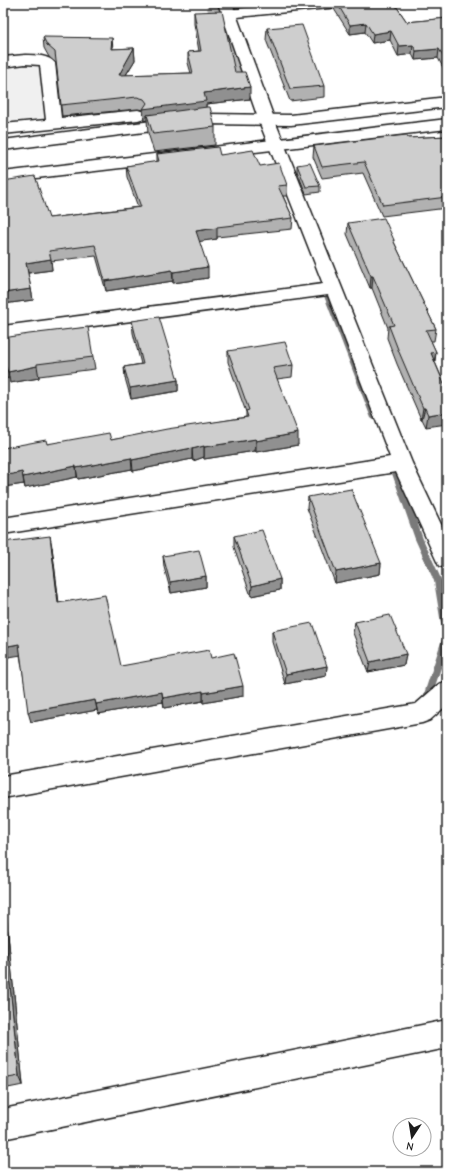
<svg xmlns="http://www.w3.org/2000/svg" width="450" height="1175" font-family="'Comic Neue',sans-serif">
<style>
.built{fill:#f0f0f0}
.lines{fill:none;stroke-linecap:round;stroke-linejoin:round}
.stream{fill:#7a7a7a;fill-rule:evenodd}
.canal{fill:#b8b8b8;fill-rule:evenodd}
.minor-casing{stroke:#1c1c1c;stroke-width:3}
.tertiary-casing{stroke:#1c1c1c;stroke-width:3}
.minor{fill:#fff;fill-rule:evenodd}
.tertiary{fill:#fff;fill-rule:evenodd}
.wall{fill:#b1b1b1;stroke:#1c1c1c}
.shaded-wall{fill:#909090;stroke:#1c1c1c}
.building{fill:#cecece;stroke:#1c1c1c}
</style>
<rect width="100%" height="100%" fill="#fff"/>
<filter id="ink" filterUnits="userSpaceOnUse"><feTurbulence type="fractalNoise" baseFrequency=".025" numOctaves="2"/><feDisplacementMap in="SourceGraphic" scale="8" xChannelSelector="R" yChannelSelector="G"/><feConvolveMatrix kernelMatrix="1 2 1 2 8 2 1 2 1" color-interpolation-filters="sRGB"/></filter>
<g filter="url(#ink)">
<!-- built -->
<polygon class="built" points="38,63 49,118 3,122 3,66"/>
<g class="lines">
<!-- stream -->
<g class="stream">
<polygon points="325,294 327,294 330,296 379,418 378,420 375,421 371,418 324,296"/>
<polygon points="392,459 396,462 423,539 442,581 447,611 447,649 431,699 430,702 423,706 420,705 419,702 423,697 443,636 434,581 415,539 388,462"/>
</g>
<!-- canal -->
<polygon class="canal" points="206,3 224,3 226,12 262,94 259,98 252,100 245,98 242,94 208,12"/>
<defs>
<g id="minor">
<polygon points="218,3 232,3 234,9 296,3 346,3 344,6 339,7 237,17 275,121 412,463 447,537 447,568 439,566 396,472 3,534 3,518 390,457 328,295 3,338 3,326 323,284 259,121"/>
<path d="M25,55C35,55 49,55 55,63L61,118L138,110L144,112L146,115L144,118L138,120L3,134V124L46,120L40,65L25,64L3,67V57Z"/>
<polygon points="447,681 447,705 430,720 422,723 3,798 3,776 416,704 439,684"/>
<polygon points="447,1020 447,1048 3,1139 3,1109"/>
</g>
<g id="tertiary">
<polygon points="447,97 447,107 291,125 207,124 3,150 3,140 207,114 291,115"/>
<polygon points="447,119 447,129 3,182 3,172"/>
</g>
</defs>
<!-- minor casing -->
<use href="#minor" class="minor-casing"/>
<!-- tertiary casing -->
<use href="#tertiary" class="tertiary-casing"/>
<!-- minor -->
<use href="#minor" class="minor"/>
<!-- tertiary -->
<use href="#tertiary" class="tertiary"/>
</g>
<!-- wall -->
<g class="wall">
<polygon points="335,3 394,3 407,22 447,18 447,75 438,58 415,60 412,54 398,56 390,40 372,43 365,32 350,34 334,9"/>
<polygon points="194,12 235,72 250,99 206,104 206,107 215,127 215,145 154,152 148,133 147,120 144,121 143,110 138,109 62,116 56,63 49,57 44,48 43,37 113,49 134,48 135,60 126,75 191,73 188,63 188,52 199,51 194,24"/>
<polygon points="267,28 324,86 324,97 290,101 266,40"/>
<polygon points="447,136 447,208 382,216 363,173 322,178 313,157 314,146 408,138"/>
<polygon points="157,154 220,155 260,166 287,185 287,196 283,196 293,218 292,229 217,237 217,239 199,241 208,278 173,283 173,281 106,291 96,256 51,261 52,270 28,273 33,300 3,304 3,181 49,218 138,207 127,177 126,166 157,162"/>
<polygon points="297,165 320,186 320,192 306,194 297,171"/>
<polygon points="348,223 394,240 394,242 436,329 434,341 431,341 436,352 435,362 447,390 426,427 422,419 421,419 397,364 387,338 388,328 372,288 370,288 347,234"/>
<polygon points="132,321 178,380 178,391 131,399 125,378 124,367 141,364 133,333"/>
<polygon points="3,338 93,357 95,369 39,376 39,378 10,383 9,378 3,379"/>
<polygon points="228,351 293,365 292,377 277,379 298,445 256,452 255,451 204,459 204,457 193,461 192,459 133,471 132,469 78,479 77,477 25,488 24,484 3,487 47,444 111,440 246,417 246,412 228,362"/>
<polygon points="308,497 381,563 380,574 335,583 307,508"/>
<polygon points="234,536 280,579 280,590 251,596 234,547"/>
<polygon points="52,547 59,603 121,666 211,658 243,696 203,703 203,701 164,708 163,702 98,714 97,710 31,722 20,655"/>
<polygon points="163,556 206,576 206,587 171,593 164,567"/>
<polygon points="355,622 406,654 404,665 368,672 353,633"/>
<polygon points="272,631 327,666 326,676 285,684 272,642"/>
<polygon points="3,906 6,914 23,1085 3,1089"/>
</g>
<!-- shaded-wall -->
<g class="shaded-wall">
<polygon points="366,23 365,32 350,34 350,25"/>
<polygon points="391,31 390,40 372,43 373,34"/>
<polygon points="112,38 113,49 111,49"/>
<polygon points="413,45 412,54 398,56 399,46"/>
<polygon points="134,48 135,60 119,86 119,75"/>
<polygon points="439,49 438,58 415,60 416,51"/>
<polygon points="250,87 250,99 206,104 206,113 147,115 147,120 144,121 143,109 204,93"/>
<polygon points="217,228 217,239 196,242 196,231"/>
<polygon points="51,259 52,270 28,273 26,263"/>
<polygon points="208,267 208,278 173,283 173,272"/>
<polygon points="172,270 173,281 106,291 105,281"/>
<polygon points="371,276 373,276 372,288 370,288"/>
<polygon points="31,289 33,300 3,304 3,293"/>
<polygon points="436,352 434,363 431,353"/>
<polygon points="37,366 39,378 10,383 8,372"/>
<polygon points="178,380 178,391 131,399 130,388"/>
<polygon points="423,408 425,408 422,419 421,419"/>
<polygon points="447,412 447,424 426,427 428,415"/>
<polygon points="298,433 298,445 256,452 256,441"/>
<polygon points="256,439 255,451 204,459 204,447"/>
<polygon points="204,446 204,457 193,461 192,449"/>
<polygon points="192,448 192,459 133,471 132,460"/>
<polygon points="131,458 132,469 78,479 76,468"/>
<polygon points="76,466 77,477 25,488 23,477"/>
<polygon points="22,472 24,484 3,487 3,476"/>
<polygon points="50,536 52,547 60,614 58,603"/>
<polygon points="381,563 380,574 335,583 336,572"/>
<polygon points="206,576 206,587 171,593 170,582"/>
<polygon points="280,579 280,590 251,596 252,586"/>
<polygon points="19,644 21,655 3,658 3,647"/>
<polygon points="406,654 404,665 368,672 370,662"/>
<polygon points="327,666 326,676 285,684 286,674"/>
<polygon points="243,686 243,696 203,703 203,693"/>
<polygon points="203,691 203,701 164,708 163,698"/>
<polygon points="162,692 163,702 98,714 96,704"/>
<polygon points="95,700 97,710 31,722 28,712"/>
<polygon points="3,906 6,914 23,1085 19,1076 3,916"/>
</g>
<!-- building -->
<g class="building">
<polygon points="337,3 394,3 407,22 447,18 447,63 439,49 416,51 413,45 399,46 391,31 373,34 366,23 350,25"/>
<polygon points="222,11 235,72 245,72 250,87 204,93 206,101 143,109 147,103 144,99 137,97 61,105 55,52 47,45 43,37 112,38 111,49 134,48 119,75 193,73 188,52 201,51 194,12"/>
<polygon points="302,25 324,86 290,89 267,28"/>
<polygon points="207,107 210,107 215,127 153,134 147,115"/>
<polygon points="406,135 408,138 447,136 447,197 383,205 364,162 322,167 314,146"/>
<polygon points="218,147 220,155 253,150 260,166 279,163 287,185 278,186 293,218 217,227 217,228 196,231 208,267 173,272 172,270 105,281 95,245 49,251 51,259 26,263 31,289 3,293 3,181 35,176 49,218 141,207 126,166 159,161 157,154"/>
<polygon points="310,163 320,186 306,187 297,165"/>
<polygon points="384,218 394,240 393,240 436,329 426,330 436,352 431,353 447,391 447,412 428,415 425,408 423,408 399,352 389,326 394,325 373,276 371,276 348,223"/>
<polygon points="159,317 178,380 130,388 124,367 143,364 132,321"/>
<polygon points="88,327 93,357 37,364 37,366 8,372 6,367 3,367 3,338 29,334"/>
<polygon points="285,342 293,365 273,368 298,433 256,441 256,439 204,447 204,446 192,449 192,448 132,460 131,458 76,468 76,466 23,477 22,472 3,476 3,448 46,440 47,444 109,433 111,440 167,429 248,417 246,411 249,410 228,351"/>
<polygon points="351,489 381,563 336,572 308,497"/>
<polygon points="262,530 280,579 252,586 234,536"/>
<polygon points="50,536 58,603 105,595 121,666 209,650 211,658 234,653 243,686 203,693 203,691 163,698 162,692 96,704 95,700 28,712 19,644 3,647 3,542"/>
<polygon points="199,550 206,576 170,582 163,556"/>
<polygon points="390,615 406,654 370,662 355,622"/>
<polygon points="312,623 327,666 286,674 272,631"/>
<polygon points="3,916 19,1076 3,1079"/>
</g>
</g>
<!-- margin -->
<rect width="450" height="1175" fill="none" stroke="#fff" stroke-width="16"/>
<rect x="8" y="8" width="434" height="1159" fill="none" stroke="#1c1c1c" stroke-width="1.5" filter="url(#ink)"/>
<!-- north arrow -->
<g transform="translate(412 1137) rotate(192)"><circle r="19" fill="#ffffff" stroke="#a4a4a4"/>
<path d="M0-3L7 15L0 10L-7 15Z" fill="#1c1c1c"/>
<text y="-6" font-size="11" font-weight="bold" text-anchor="middle" fill="#1c1c1c">N</text>
</g>
</svg>
